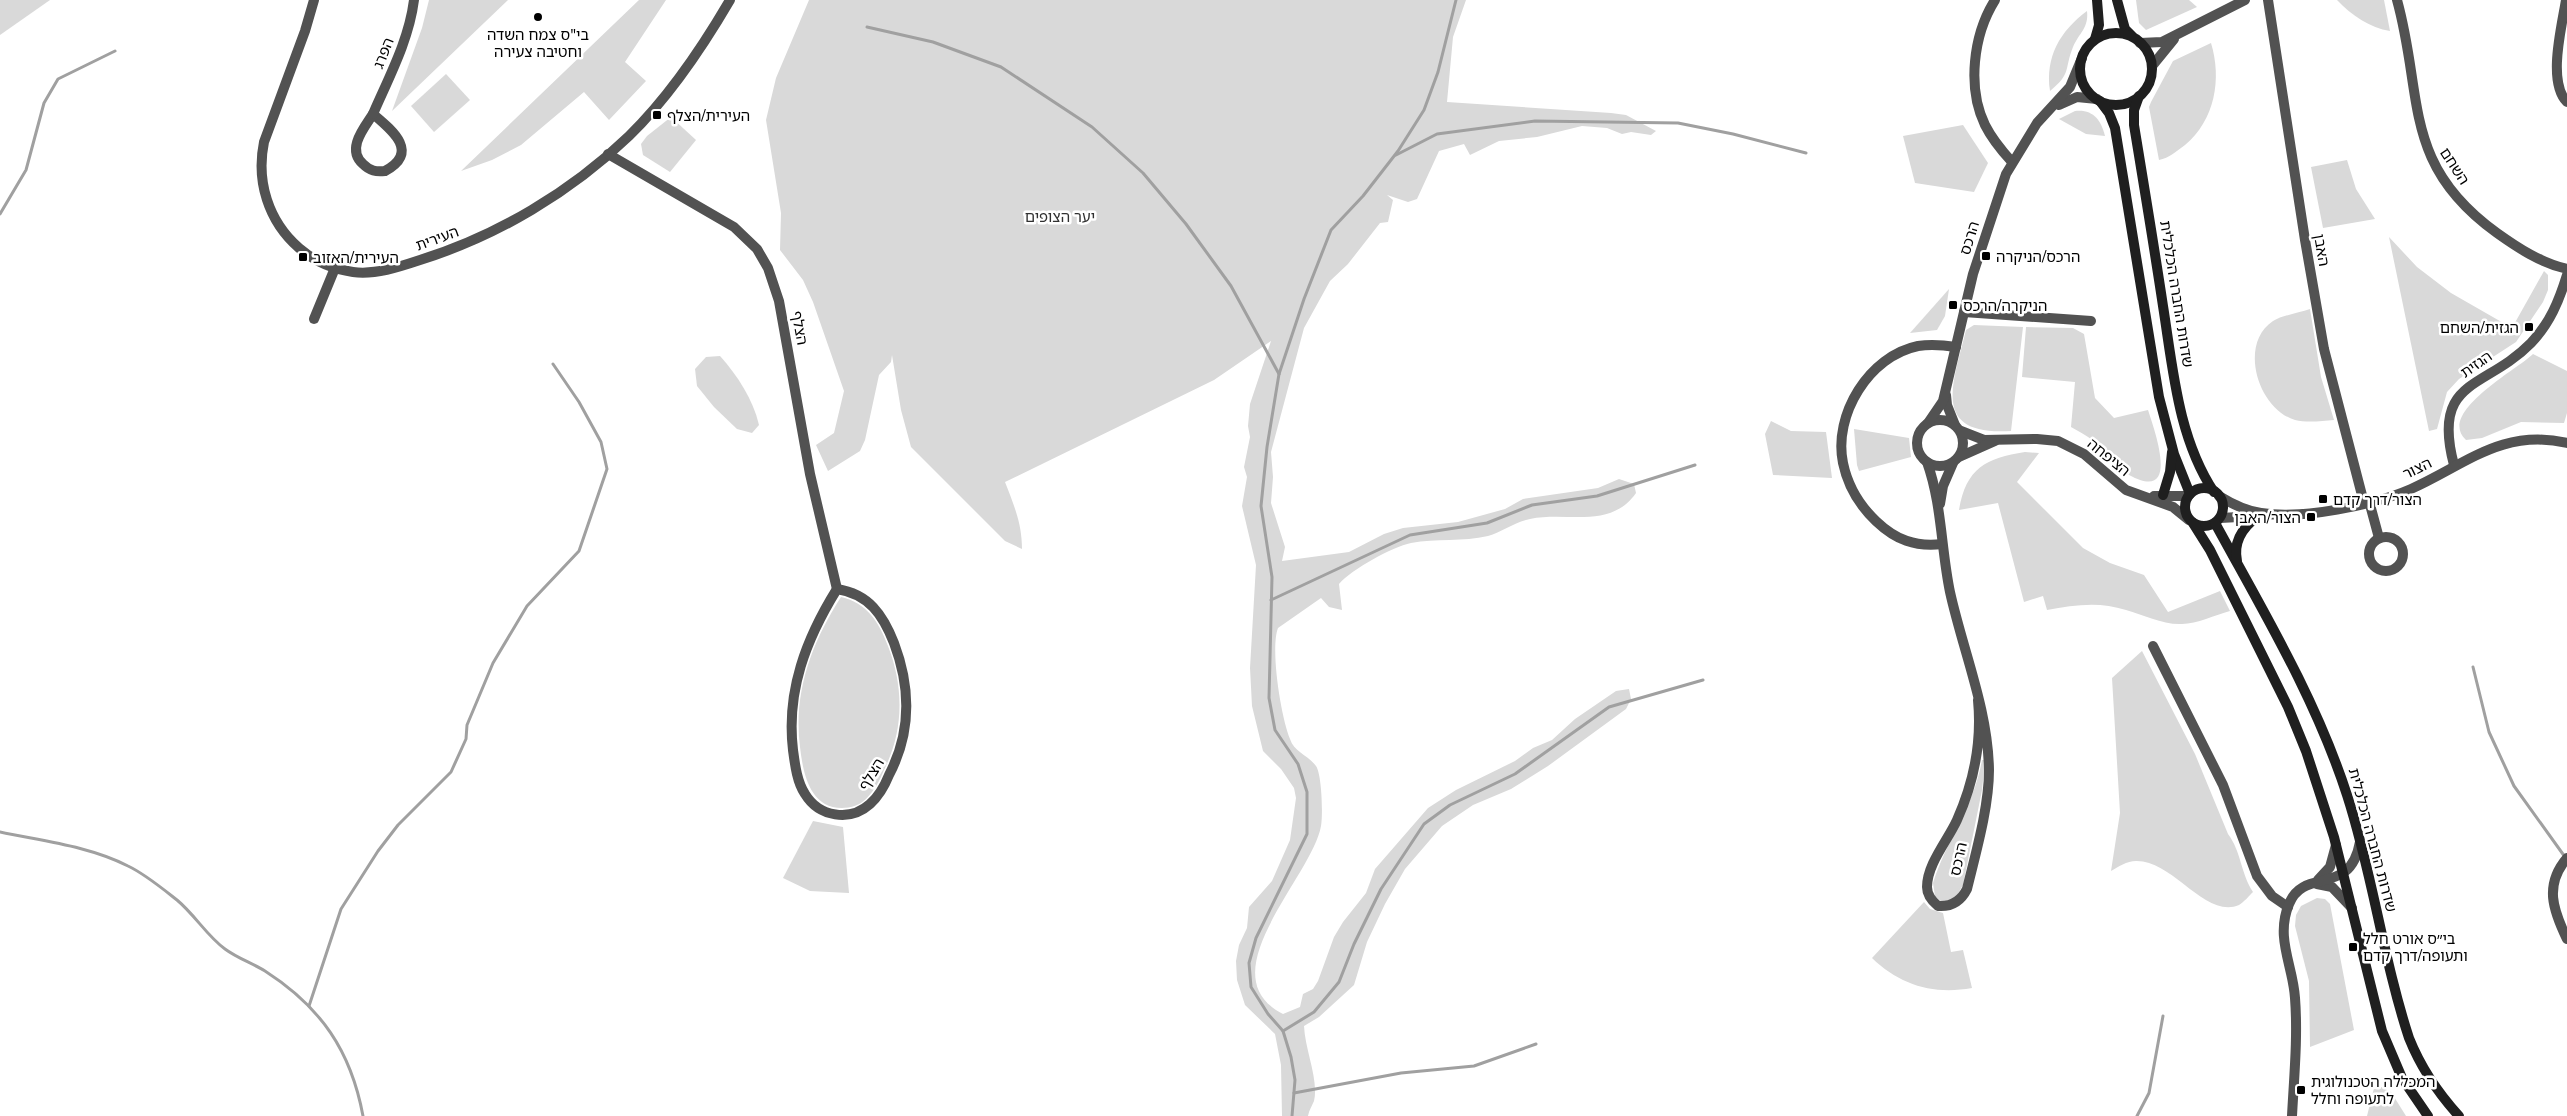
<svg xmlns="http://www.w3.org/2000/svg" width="2567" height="1116" font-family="Mulish,'Noto Sans Hebrew',sans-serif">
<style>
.green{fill:#d9d9d9}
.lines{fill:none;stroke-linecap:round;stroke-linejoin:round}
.stream{stroke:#a0a0a0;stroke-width:3}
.minor{stroke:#525252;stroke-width:10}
.secondary{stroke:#1f1f1f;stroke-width:10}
.poi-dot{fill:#000;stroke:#fff;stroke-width:2}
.labels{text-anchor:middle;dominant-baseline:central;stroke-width:5;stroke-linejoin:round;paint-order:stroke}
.poi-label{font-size:15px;fill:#000;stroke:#fff;text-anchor:start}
.street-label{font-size:15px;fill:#000;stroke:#fff}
.park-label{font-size:15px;fill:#303030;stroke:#fff}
</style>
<rect width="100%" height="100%" fill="#fff"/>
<!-- green -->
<g class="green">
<polygon points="0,0 50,0 0,35"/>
<polygon points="429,0 508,0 392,111 422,28"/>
<polygon points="639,0 666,0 625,62 646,81 609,120 584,92 521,145 492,160 461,171"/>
<path d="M809,0H1466L1453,37L1447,102L1611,113L1626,115L1656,131L1651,135L1631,132L1622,134L1607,128L1582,126L1537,137L1499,141L1470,155L1464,144L1439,151L1417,199L1408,202L1387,195L1393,200L1388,222L1380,223L1348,264L1330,281L1304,328L1271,452L1273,477L1271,503L1285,547L1282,561L1349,552L1384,534L1403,528L1458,522L1505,509L1523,499L1598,488L1619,479L1634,484L1636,493C1610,530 1567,511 1530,519C1515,522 1502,532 1488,536C1463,542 1436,538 1411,543C1392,547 1352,569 1339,584L1342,610L1329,607L1321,598L1278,628C1270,649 1281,717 1290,739C1294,752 1308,755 1316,766C1322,775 1323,815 1321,826C1312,877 1206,975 1283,1014L1300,1007L1303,994L1313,989L1318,981L1334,937L1343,922L1366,893L1375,869L1428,808L1456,790L1515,761L1533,748L1552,740L1575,719L1616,691L1629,689L1631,699L1626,709L1548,766L1511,789L1473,805L1442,826L1405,869L1385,904L1367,942L1354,985L1319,1017L1304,1026C1305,1050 1319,1080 1314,1101C1312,1106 1309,1110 1308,1116H1282L1281,1065L1275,1034L1245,1005L1237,980L1236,961L1239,945L1247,928L1249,907L1272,881L1290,840L1296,798L1294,788L1281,769L1263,751L1252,706L1250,668L1256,565L1242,506L1247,477L1244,467L1250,437L1248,426L1250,404L1271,341L1214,380L1005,482C1014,505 1022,524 1022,549L1005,541L911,447L901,410L892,355L891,362L879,375L865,440L860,451L828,471L816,445L834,433L844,391L813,302L803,280L780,250L781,213L766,120L776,78Z"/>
<polygon points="2136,0 2189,0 2197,7 2146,30 2139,23"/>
<path d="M2337,0H2384L2390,31C2370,28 2351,15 2337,0Z"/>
<path d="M2087,11C2089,28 2079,33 2073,47C2064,69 2072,73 2050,91C2045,57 2060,31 2087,11Z"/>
<path d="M2211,43C2222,79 2215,120 2185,145C2177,151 2169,158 2159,160L2149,107L2151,102L2173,61Z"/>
<polygon points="446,74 470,100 434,132 411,106"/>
<path d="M2075,111C2093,109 2101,120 2105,136L2086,134L2059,119Z"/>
<polygon points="671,117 696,140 670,172 643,155 641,144 647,136"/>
<polygon points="1963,125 1988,163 1974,192 1915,183 1903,136"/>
<polygon points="2347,160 2356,189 2375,219 2323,228 2311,167"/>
<polygon points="2389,237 2417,267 2451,293 2512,328 2544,271 2548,275 2548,290 2543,302 2516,342 2459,379 2447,392 2437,429 2429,431"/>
<polygon points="1949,289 1945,316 1937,330 1910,333"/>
<path d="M2310,309L2321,377L2334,420C2322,421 2307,423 2295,420C2258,409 2238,344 2273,321C2283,315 2299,313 2310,309Z"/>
<path d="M1974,325L2023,327L2011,431C1930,436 1953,384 1966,330Z"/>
<path d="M2026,327L2073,328L2084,334L2095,398L2114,418L2148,410C2154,429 2182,504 2129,475C2121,470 2117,463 2111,456C2100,443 2085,435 2071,427L2075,382L2022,377Z"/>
<path d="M2533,354L2567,371V413L2564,423L2521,422L2482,438L2466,440C2436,413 2518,369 2533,354Z"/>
<path d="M720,356C737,375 753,399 759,425L752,433L737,429L714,407L697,386L695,369L706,357Z"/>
<polygon points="1771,421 1791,431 1826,432 1832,478 1773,475 1765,434"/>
<polygon points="1854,429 1909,438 1911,457 1859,471 1857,465"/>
<path d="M2025,452L2039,453L2017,482L2083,548L2110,563L2144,575L2168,612L2220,591L2230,611C2215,615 2197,624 2182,624C2163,625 2144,615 2126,610C2099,601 2074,605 2047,610L2043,596L2024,602L1998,503L1959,510C1966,468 1986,458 2025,452Z"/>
<path d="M841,597C867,603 879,622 888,646C904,687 904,730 884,770C880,780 874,791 866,799C860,805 851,808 842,808C809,808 803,772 800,747C793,692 812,642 841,597Z"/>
<path d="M2142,651L2195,754L2228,834C2241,851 2241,874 2253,892C2249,896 2244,902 2239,905C2205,919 2173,860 2136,861C2127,861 2118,867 2111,871L2120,813L2112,678Z"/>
<path d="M1982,760H1985L1982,790L1963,885L1955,899L1943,903L1935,896L1933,883C1947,839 1974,806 1982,760Z"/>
<polygon points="813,821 843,827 849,893 810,891 783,878"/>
<polygon points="2317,898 2325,899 2330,904 2354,1030 2310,1047 2309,981 2295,926 2296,915 2301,906"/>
<path d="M1924,902L1930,909L1943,913L1951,952L1963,950L1972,988C1933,995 1900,985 1872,958Z"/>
<polygon points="2375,1084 2391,1092 2406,1116 2367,1116"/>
</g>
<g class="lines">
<!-- stream -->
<g class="stream">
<polyline points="867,27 933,42 1001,67 1092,127 1143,173 1186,224 1231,286 1279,374"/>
<polyline points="1396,155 1437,134 1535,121 1678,123 1733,134 1806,153"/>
<polyline points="0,214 26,170 44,103 58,79 115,51"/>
<polyline points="1271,600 1410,535 1487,523 1532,505 1597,496 1695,465"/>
<polyline points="2473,667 2489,732 2514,786 2565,857"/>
<path d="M0,832C42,841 89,846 128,866C145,874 163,889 177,900C195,915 207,936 225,949C237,958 252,963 265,971C321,1007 351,1051 363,1116"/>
<polyline points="309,1006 341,909 378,851 398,825 451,772 466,739 467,725 493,663 527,606 579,551 607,469 601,442 579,402 553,364"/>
<polyline points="1283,1031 1314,1012 1339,982 1354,944 1381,889 1424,824 1450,805 1515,774 1609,707 1703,680"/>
<polyline points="1294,1093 1401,1073 1474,1066 1536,1044"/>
<polyline points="1292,1116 1295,1080 1291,1057 1283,1031 1268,1014 1251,987 1249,963 1256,938 1307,834 1307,792 1298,764 1275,730 1269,698 1272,577 1261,506 1267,447 1279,374 1304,299 1331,230 1363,196 1398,151 1424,110 1438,72 1456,0"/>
<polyline points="2137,1116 2149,1093 2163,1016"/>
</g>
<!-- minor -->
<g class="minor">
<path d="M314,0L305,31L264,142C256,181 268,221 299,248C314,261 332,269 353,272C375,275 399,267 420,260C497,236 571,192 629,136C669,97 702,48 730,0"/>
<path d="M1995,0C1973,35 1967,88 1985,125C1992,139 2002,151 2012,162"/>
<polyline points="2268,0 2305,240 2324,349 2364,503"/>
<path d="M2397,0C2424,97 2401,164 2497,233C2518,248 2541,263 2567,269"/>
<path d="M2566,0C2562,26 2547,82 2567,102"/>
<polyline points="2140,43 2162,42 2245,0"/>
<polyline points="2152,66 2174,39"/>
<polyline points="2059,105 2077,97 2097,99"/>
<path d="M373,114C392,130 420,152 385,171C376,172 370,171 363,164C346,149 364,128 373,114Z"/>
<path d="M373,114C389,77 409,40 414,0"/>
<polyline points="608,154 734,227 757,249 768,268 779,301 810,474 837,589"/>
<polyline points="1964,312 2091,321"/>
<polyline points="314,319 335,268"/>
<polyline points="1946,395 1947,405 1955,425"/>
<circle cx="1940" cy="443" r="23"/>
<polyline points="1928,423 1943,401 1973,274 2006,174 2037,123 2070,87 2082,58"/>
<polyline points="1961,431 1984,440 2037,439 2058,441 2084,454 2126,490 2173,507 2189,520"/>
<polyline points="1959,457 1995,441"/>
<path d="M1927,462C1942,504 1941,549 1950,592C1963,651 1988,709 1989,770C1989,807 1976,852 1967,889C1961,901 1952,907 1938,906C1932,901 1927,895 1927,887C1927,864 1948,840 1957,820C1974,782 1982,742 1978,700"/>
<path d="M2454,465C2431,378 2485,390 2531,343C2550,323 2559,301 2567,275"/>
<polyline points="2154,496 2188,496"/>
<path d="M2219,496C2232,504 2246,511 2261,513C2301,520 2374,505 2411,489C2465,465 2502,428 2567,443"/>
<polyline points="2369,501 2379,538"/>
<polyline points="1940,504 1943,486 1953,463"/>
<polyline points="2220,518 2258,516"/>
<circle cx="2386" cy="554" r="17"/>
<path d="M1942,544C1915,547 1896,540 1876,521C1859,505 1848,487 1843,463C1833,415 1869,356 1918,346C1931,344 1943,345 1956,347"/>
<path d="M837,589C869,594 883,615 894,643C911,688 911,733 889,775C885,785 879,796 870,804C850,822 819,817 805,794C797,782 795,765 793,750C786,691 806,639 837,589Z"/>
<polyline points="2153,646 2223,785 2257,876 2272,896 2288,907"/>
<path d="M2567,858C2544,885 2553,910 2567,939"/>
<polyline points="2318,880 2330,867 2336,845"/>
<polyline points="2317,884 2332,887 2352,908"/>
<path d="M2292,1116C2294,1077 2298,1037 2295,998C2293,965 2275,938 2289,904C2304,866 2350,898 2360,842"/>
</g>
<!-- secondary -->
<g class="secondary">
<polyline points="2117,0 2125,29 2132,36"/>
<circle cx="2116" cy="69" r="36"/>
<polyline points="2095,39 2099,25 2097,0"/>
<path d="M2139,96L2134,110V125C2144,186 2154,246 2163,306C2173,369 2178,438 2214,492"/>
<polyline points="2100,101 2109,113 2115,128 2159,397 2174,454 2190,494"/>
<circle cx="2204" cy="507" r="19"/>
<polyline points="2163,495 2170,472 2172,452"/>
<polyline points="2193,523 2210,550 2288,707 2306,751 2334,837 2382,1031 2402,1078 2428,1116"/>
<path d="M2215,523C2263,611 2316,699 2347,795C2373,875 2383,959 2409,1038C2421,1068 2438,1093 2459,1116"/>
<path d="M2237,561C2233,542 2243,527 2258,516"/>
</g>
</g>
<!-- markers -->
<g class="poi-dot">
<circle cx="538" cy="17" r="5"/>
<rect x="652" y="110" width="10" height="10" rx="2.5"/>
<rect x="1981" y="251" width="10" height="10" rx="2.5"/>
<rect x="298" y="252" width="10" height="10" rx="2.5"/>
<rect x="1948" y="300" width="10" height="10" rx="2.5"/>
<rect x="2524" y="322" width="10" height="10" rx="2.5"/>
<rect x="2318" y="494" width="10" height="10" rx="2.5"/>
<rect x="2306" y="512" width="10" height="10" rx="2.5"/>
<rect x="2348" y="942" width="10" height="10" rx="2.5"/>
<rect x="2296" y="1085" width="10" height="10" rx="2.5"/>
</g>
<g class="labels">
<!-- poi labels -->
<g class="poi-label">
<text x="538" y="34" text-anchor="middle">בי"ס צמח השדה<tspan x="538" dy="17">וחטיבה צעירה</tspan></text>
<text x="667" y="115">העירית/הצלף</text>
<text x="1996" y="256">הרכס/הניקרה</text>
<text x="313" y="257">העירית/האזוב</text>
<text x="1963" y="305">הניקרה/הרכס</text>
<text x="2519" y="327" text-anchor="end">הגזית/השחם</text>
<text x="2333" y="499">הצור/דרך קדם</text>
<text x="2301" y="517" text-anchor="end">הצור/האבן</text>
<text x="2363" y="938">בי״ס אורט חלל<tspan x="2363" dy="17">ותעופה/דרך קדם</tspan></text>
<text x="2311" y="1081">המכללה הטכנולוגית<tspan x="2311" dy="17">לתעופה וחלל</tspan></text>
</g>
<!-- street labels -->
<g class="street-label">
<text transform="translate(383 53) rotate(-68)">הפרג</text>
<text transform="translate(2455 166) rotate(57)">השחם</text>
<text transform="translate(437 238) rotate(-20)">העירית</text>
<text transform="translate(1969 238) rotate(-73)">הרכס</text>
<text transform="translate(2322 250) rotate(80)">האבן</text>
<text transform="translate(2177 294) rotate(81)">שדרות החברה הכלכלית</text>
<text transform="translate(800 328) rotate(80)">הצלף</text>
<text transform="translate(2476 364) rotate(-35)">הגזית</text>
<text transform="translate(2109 457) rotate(39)">הציפחה</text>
<text transform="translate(2417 468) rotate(-26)">הצור</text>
<text transform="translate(871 774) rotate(-59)">הצלף</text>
<text transform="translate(2373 840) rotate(75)">שדרות החברה הכלכלית</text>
<text transform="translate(1958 859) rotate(-78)">הרכס</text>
</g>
<!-- park labels -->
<g class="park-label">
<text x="1060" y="216">יער הצופים</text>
</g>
</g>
</svg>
